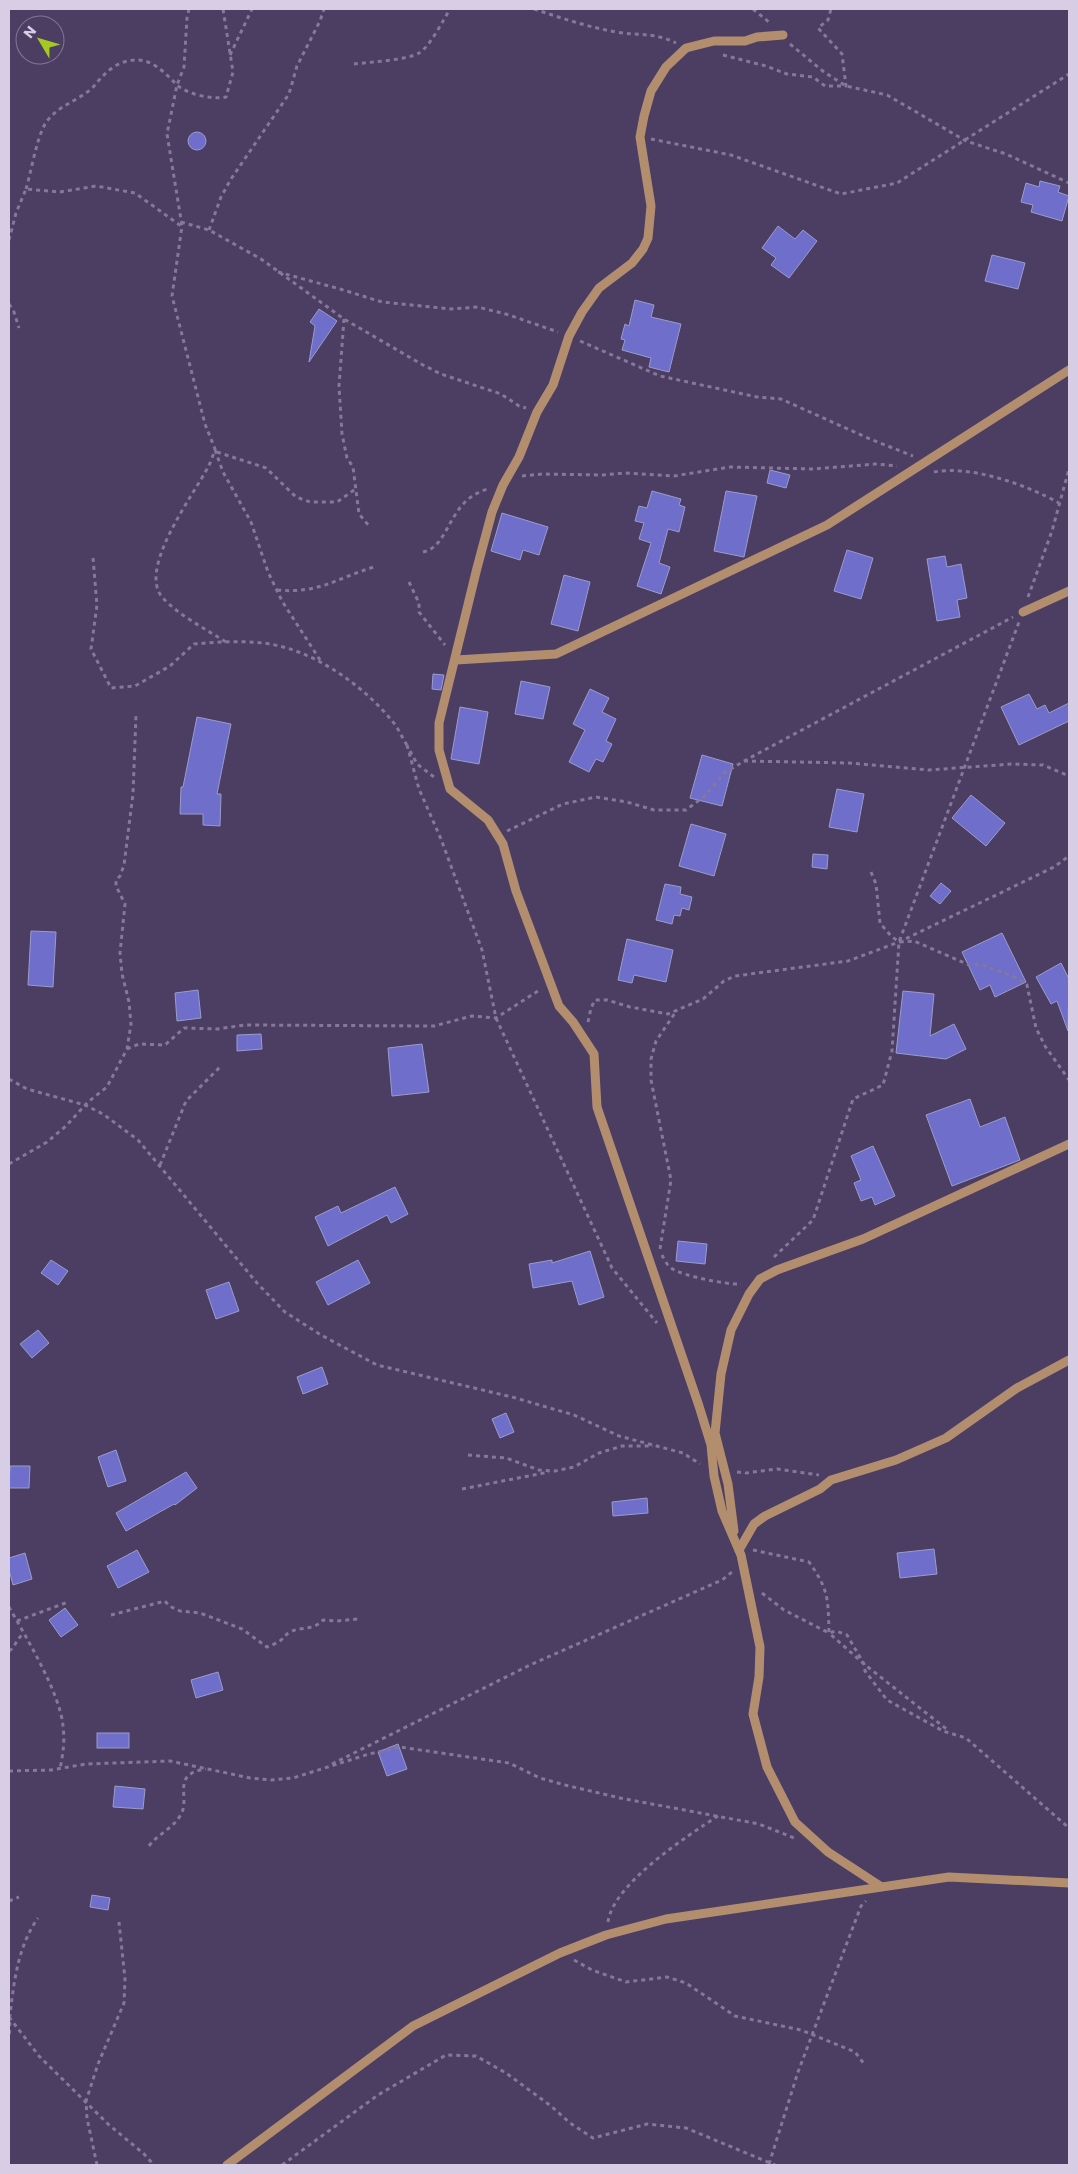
<svg xmlns="http://www.w3.org/2000/svg" width="1078" height="2174" font-family="Poppins,sans-serif">
<style>
.building{fill:#6f6ecb;stroke:#9a9dca}
.lines{fill:none;stroke-linecap:round;stroke-linejoin:round}
.path{stroke:#857898;stroke-width:3;stroke-dasharray:4 4;stroke-linecap:butt}
.minor{stroke:#b38e6e;stroke-width:9}
</style>
<rect width="100%" height="100%" fill="#4c3d63"/>
<!-- building -->
<g class="building">
<circle cx="197" cy="141" r="9"/>
<polygon points="1040,181 1060,186 1058,192 1069,196 1062,221 1031,212 1033,205 1021,202 1026,183 1039,187"/>
<polygon points="778,226 795,239 803,230 817,241 789,278 771,265 776,258 762,248"/>
<polygon points="992,255 1025,263 1018,289 985,281"/>
<polygon points="635,300 654,305 651,317 681,324 669,372 649,367 651,358 622,350 625,340 621,339 625,324 629,326"/>
<polygon points="319,309 337,321 309,362 315,326 310,322"/>
<polygon points="770,470 790,475 786,488 767,483"/>
<polygon points="652,491 681,499 679,505 685,507 679,532 668,529 659,563 670,567 661,594 637,586 651,543 639,539 644,523 635,521 639,506 647,508"/>
<polygon points="726,491 757,496 744,557 714,551"/>
<polygon points="502,513 548,527 539,555 523,550 520,560 491,551"/>
<polygon points="847,550 873,558 861,599 834,591"/>
<polygon points="945,556 947,567 961,564 967,598 957,600 960,617 937,621 927,559"/>
<polygon points="564,575 590,582 578,631 551,624"/>
<polygon points="433,674 444,675 441,690 432,689"/>
<polygon points="521,681 550,687 543,719 515,714"/>
<polygon points="590,689 609,698 602,712 616,719 606,741 612,744 603,762 596,759 589,772 569,762 585,730 573,724"/>
<polygon points="1029,694 1037,709 1045,705 1049,713 1069,703 1069,721 1019,745 1001,707"/>
<polygon points="460,707 488,712 479,764 451,759"/>
<polygon points="197,717 231,724 217,794 221,794 220,826 203,825 203,814 180,814 181,787 183,787"/>
<polygon points="702,755 733,764 722,806 690,798"/>
<polygon points="837,789 864,794 857,832 829,827"/>
<polygon points="971,795 1005,823 986,846 952,818"/>
<polygon points="691,824 726,834 714,876 679,866"/>
<polygon points="813,854 828,855 827,869 812,867"/>
<polygon points="941,883 951,891 940,904 930,896"/>
<polygon points="665,884 681,887 680,894 692,897 689,910 682,908 680,916 674,915 672,924 656,920"/>
<polygon points="31,931 56,932 53,987 28,985"/>
<polygon points="1002,933 1026,982 995,997 990,985 980,990 962,952"/>
<polygon points="627,939 673,950 666,982 634,975 632,983 618,980"/>
<polygon points="1061,963 1069,979 1068,1031 1057,1001 1051,1004 1036,977"/>
<polygon points="198,990 201,1018 177,1021 175,993"/>
<polygon points="903,991 934,994 930,1036 954,1024 966,1049 946,1059 896,1053"/>
<polygon points="261,1034 262,1049 237,1051 237,1035"/>
<polygon points="422,1044 429,1092 392,1096 388,1048"/>
<polygon points="970,1099 980,1127 1005,1117 1020,1160 952,1186 926,1115"/>
<polygon points="873,1146 895,1196 875,1205 872,1197 861,1201 854,1183 861,1180 851,1156"/>
<polygon points="395,1187 408,1214 391,1223 387,1215 328,1246 315,1217 338,1206 341,1213"/>
<polygon points="678,1241 707,1244 705,1264 676,1261"/>
<polygon points="590,1251 604,1297 579,1305 572,1281 533,1288 529,1264 552,1260 552,1263"/>
<polygon points="51,1260 68,1271 58,1285 41,1273"/>
<polygon points="358,1260 370,1283 328,1305 316,1282"/>
<polygon points="229,1282 239,1311 216,1319 206,1290"/>
<polygon points="38,1330 49,1343 32,1358 20,1344"/>
<polygon points="322,1367 328,1384 303,1394 297,1377"/>
<polygon points="506,1413 514,1432 500,1438 492,1419"/>
<polygon points="116,1450 126,1481 108,1487 98,1457"/>
<polygon points="10,1466 30,1466 29,1488 9,1488"/>
<polygon points="186,1472 197,1488 175,1505 174,1504 126,1531 116,1513"/>
<polygon points="647,1498 648,1513 613,1516 612,1502"/>
<polygon points="934,1549 937,1574 900,1578 897,1553"/>
<polygon points="137,1550 149,1572 118,1588 107,1566"/>
<polygon points="25,1553 32,1579 13,1585 9,1570 9,1558"/>
<polygon points="65,1608 78,1625 61,1637 49,1620"/>
<polygon points="218,1672 223,1690 196,1698 191,1680"/>
<rect x="97" y="1733" width="32" height="15"/>
<polygon points="398,1744 407,1769 387,1776 378,1752"/>
<polygon points="115,1786 145,1789 143,1809 113,1807"/>
<polygon points="92,1895 110,1898 108,1910 90,1907"/>
</g>
<g class="lines">
<!-- path -->
<g class="path">
<path d="M189,9L187,18L184,67L177,85L167,134L182,226L172,296L205,424L215,449C213,455 211,462 208,467C195,493 136,570 163,598C177,614 207,630 226,642"/>
<path d="M534,9C561,18 588,27 616,32C639,36 654,32 676,43"/>
<polyline points="753,9 770,23"/>
<polyline points="790,44 824,72 846,86 887,95 966,141 1006,154 1069,183"/>
<polyline points="230,55 252,9"/>
<polyline points="723,55 766,66 787,74 813,77 825,86 846,86 842,54 818,28 828,20 831,9"/>
<path d="M354,64C370,62 408,60 419,53C429,48 444,19 450,9"/>
<polyline points="651,139 731,155 841,194 897,183 1069,74"/>
<path d="M26,189C31,172 36,142 44,126C54,107 76,102 91,89C96,85 99,79 104,75C114,64 131,57 145,61C158,65 167,75 176,84C186,94 212,100 226,97L233,72L223,9"/>
<polyline points="181,222 209,230 261,259 344,319 423,365 441,374 501,394 519,406 526,408"/>
<polyline points="209,230 221,197 231,179 289,94 297,66 320,21 324,9"/>
<polyline points="9,240 16,213 26,189 60,192 96,186 135,193 181,226"/>
<polyline points="278,272 340,289 382,302 451,309 478,307 509,315 558,332"/>
<polyline points="9,304 14,312 19,328"/>
<polyline points="344,319 339,386 342,434 347,458 353,467 359,514 370,527"/>
<polyline points="580,341 660,376 757,397 781,399 870,439 913,456"/>
<polyline points="215,450 223,472 251,522 268,572 282,601 320,660"/>
<polyline points="217,452 266,468 296,497 310,502 337,502 357,488"/>
<path d="M934,472C971,465 1027,485 1059,503"/>
<polyline points="522,476 542,474 602,475 625,473 674,476 730,467 813,469 876,464 897,466"/>
<path d="M423,552C451,546 447,500 488,489"/>
<path d="M93,558L97,605L91,649L111,688L135,686L170,666L194,644C219,642 245,640 270,644C316,652 364,686 393,722C399,729 402,738 407,745"/>
<polyline points="409,582 419,603 419,612 445,645"/>
<path d="M277,590C319,594 337,578 374,567"/>
<polyline points="1028,597 1052,531 1069,469"/>
<polyline points="407,745 419,789 441,839 482,950 496,1018 612,1268 657,1323"/>
<polyline points="410,751 417,764 434,777"/>
<polyline points="744,761 849,763 929,770 1012,764 1043,765 1069,776"/>
<polyline points="507,831 563,804 596,797 627,802 654,810 686,810 706,795 724,773 744,761 1013,617"/>
<polyline points="871,872 876,884 880,923 891,936 899,942 914,941 969,965 980,964 1017,978 1027,985 1036,1028 1045,1046 1069,1080"/>
<polyline points="588,1022 591,1008 595,1000 607,1000 630,1007 668,1014 703,999 724,981 735,976 848,961 899,942 1054,867 1069,856"/>
<polyline points="127,1049 139,1044 165,1045 184,1028 217,1029 245,1025 434,1026 472,1016 496,1018 541,989"/>
<polyline points="9,1079 27,1089 85,1105 103,1114 138,1140 257,1283 285,1312 321,1335 377,1365 512,1397 574,1415 619,1436 683,1453 700,1464"/>
<polyline points="9,1164 47,1142 66,1126 88,1102 107,1087 127,1049 131,1024 129,1002 122,974 120,953 125,904 116,886 116,880 120,876 124,865 133,794 136,715"/>
<polyline points="160,1165 186,1101 222,1065"/>
<polyline points="660,1249 671,1180 651,1080 651,1059 656,1041 677,1010"/>
<path d="M662,1255C664,1259 667,1265 671,1268C682,1276 728,1285 741,1284"/>
<polyline points="774,1257 813,1220 853,1099 883,1085 892,1051 899,942 1019,622"/>
<polyline points="468,1455 506,1458 539,1470 555,1471 574,1467 599,1453 622,1446 653,1446"/>
<polyline points="737,1472 746,1473 777,1469 819,1475"/>
<polyline points="462,1489 549,1472"/>
<path d="M753,1550L809,1562C829,1590 828,1599 829,1633L864,1664L949,1731"/>
<polyline points="762,1593 784,1610 829,1633 836,1631 847,1635 864,1664 865,1671 887,1700 943,1731 966,1738 1069,1828"/>
<path d="M9,1607C26,1637 60,1693 63,1726C65,1741 63,1754 60,1769"/>
<path d="M111,1615L165,1601L169,1606L180,1611L200,1613L242,1629L267,1647C272,1645 278,1643 281,1640C285,1637 286,1634 290,1632C302,1626 313,1631 323,1620L336,1621L358,1619"/>
<polyline points="17,1621 68,1602"/>
<path d="M9,1651C16,1647 16,1638 24,1634"/>
<polyline points="332,1764 530,1665 722,1580 732,1572"/>
<polyline points="9,1771 51,1770 86,1764 170,1761 250,1778 271,1780 293,1778 369,1754 400,1747 509,1763 540,1778 565,1785 620,1798 759,1824 794,1838"/>
<path d="M149,1846C158,1834 172,1829 180,1816C192,1799 169,1774 206,1769"/>
<polyline points="9,1901 19,1897"/>
<path d="M608,1922C613,1884 687,1836 718,1816"/>
<polyline points="574,1960 592,1970 626,1982 667,1977 686,1983 735,2016 801,2030 855,2052 865,2065"/>
<polyline points="9,2017 39,2056 108,2124 144,2154 154,2165"/>
<path d="M9,2034C11,2028 9,2021 10,2015C14,1981 18,1946 38,1918"/>
<polyline points="769,2164 798,2072 861,1906 866,1901"/>
<polyline points="97,2165 87,2118 86,2101 98,2064 124,2003 125,1979 119,1922"/>
<polyline points="282,2165 378,2095 446,2055 476,2056 506,2073 551,2106 570,2123 593,2138 647,2124 686,2128 775,2165"/>
</g>
<!-- minor -->
<g class="minor">
<polyline points="783,35 757,37 745,41 714,41 686,48 666,67 651,91 644,116 640,137 651,206 648,238 643,249 632,263 599,288 582,312 569,336 553,385 537,412 519,457 503,485 492,512 477,568 439,723 439,750 450,789 488,820 503,844 516,891 559,1006 573,1022 594,1054 597,1107 699,1406 711,1445 714,1476 722,1511 741,1555 760,1647 759,1677 753,1714 767,1767 795,1822 828,1852 880,1886"/>
<polyline points="1023,612 1069,591"/>
<polyline points="456,660 556,654 827,525 1069,370"/>
<polyline points="734,1531 728,1484 715,1433 721,1374 731,1330 749,1294 760,1279 777,1270 863,1239 1069,1144"/>
<polyline points="739,1550 754,1524 765,1516 820,1489 831,1480 896,1460 946,1438 1017,1388 1069,1360"/>
<polyline points="227,2165 413,2026 560,1953 606,1935 666,1919 949,1877 1069,1883"/>
</g>
</g>
<!-- border -->
<rect width="1078" height="2174" fill="none" stroke="#d7cee5" stroke-width="20"/>
<!-- north arrow -->
<g transform="translate(40 40) rotate(308)"><circle r="24" fill="#4c3d63" stroke="#847797"/>
<path d="M0-4L9 19L0 12L-9 19Z" fill="#a5c822"/>
<text y="-8" font-size="14" font-weight="bold" text-anchor="middle" fill="#d7cee5">N</text>
</g>
</svg>
